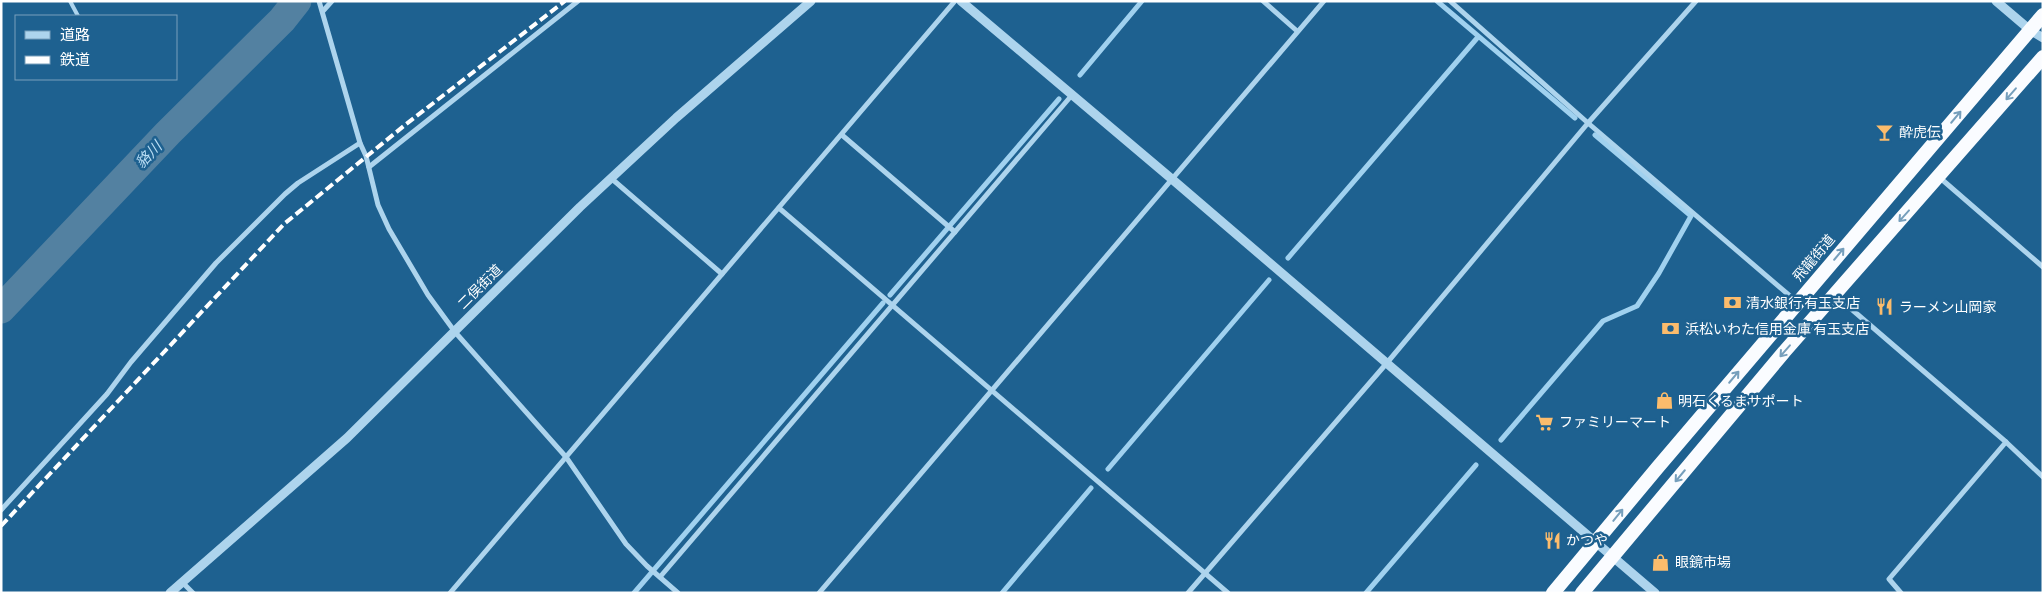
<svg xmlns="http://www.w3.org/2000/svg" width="2044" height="594" font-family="'Sofia Sans Condensed','Noto Sans JP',sans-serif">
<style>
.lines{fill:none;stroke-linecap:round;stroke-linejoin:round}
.stream{stroke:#a0d1ef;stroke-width:5}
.river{stroke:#5381a1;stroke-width:29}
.service{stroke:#add4ed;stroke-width:4}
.minor{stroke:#add4ed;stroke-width:5}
.tertiary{stroke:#add4ed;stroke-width:9}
.trunk{stroke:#fafcff;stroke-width:14}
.rail{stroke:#fff;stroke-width:4;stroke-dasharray:9 4;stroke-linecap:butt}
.oneway{stroke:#769fbc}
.labels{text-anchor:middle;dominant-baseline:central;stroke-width:5;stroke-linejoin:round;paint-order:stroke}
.poi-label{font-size:14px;fill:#fff;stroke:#1e6190;text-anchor:start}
.street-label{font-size:14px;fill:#fff;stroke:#1e6190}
.water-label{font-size:15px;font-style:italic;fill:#b9ddf4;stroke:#1e6190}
</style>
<rect width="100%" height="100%" fill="#1e6190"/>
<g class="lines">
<!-- stream -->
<g class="stream">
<polyline points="1437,1 1575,118"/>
<polyline points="1080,75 1142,1"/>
<polyline points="1288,258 1478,37"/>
<polyline points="890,295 1059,99"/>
<polyline points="1501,440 1603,321 1637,306 1659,273 1691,216 1595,135"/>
<polyline points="1108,469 1269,280"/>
<polyline points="634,593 883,303"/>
<polyline points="1002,593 1091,488"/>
<polyline points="1366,593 1476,465"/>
</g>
<!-- river -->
<polyline class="river" points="1,309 168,133 282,20 297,1"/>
<!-- service -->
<polyline class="service" points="70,1 78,16"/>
<!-- minor -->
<g class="minor">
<polyline points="319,1 360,143 366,156 378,205 389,229 428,295 455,332 566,457 626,544 647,566 678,593"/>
<polyline points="1263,1 1297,31"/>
<polyline points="1450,1 1588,123 1797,302"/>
<polyline points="323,11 332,1"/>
<polyline points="842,135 955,232"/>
<polyline points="369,167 578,1"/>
<polyline points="1939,177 2043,267"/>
<polyline points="612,179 722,274"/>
<polyline points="779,208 1228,593"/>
<polyline points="1835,295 2006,442 2043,477"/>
<polyline points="1,510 107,394 131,362 216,263 285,194 298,183 360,143"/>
<polyline points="660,577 1072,95"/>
<polyline points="182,582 193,593"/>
<polyline points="450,593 955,1"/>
<polyline points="819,593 1324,1"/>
<polyline points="1188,593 1386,364 1588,123 1696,1"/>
<polyline points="1901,593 1889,579 2006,442"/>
</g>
<!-- tertiary -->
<g class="tertiary">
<polyline points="961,1 1173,180 1655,593"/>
<polyline points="1996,1 2030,30 2043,38"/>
<polyline points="170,593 347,438 580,207 676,118 811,1"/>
</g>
<!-- trunk -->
<g class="trunk">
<polyline points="1553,593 1658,467 2043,15"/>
<polyline points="1582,593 1784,352 2043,57"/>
</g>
<!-- rail -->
<polyline class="rail" points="1,526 284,224 405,125 565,1"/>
</g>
<!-- one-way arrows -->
<defs><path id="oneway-shaft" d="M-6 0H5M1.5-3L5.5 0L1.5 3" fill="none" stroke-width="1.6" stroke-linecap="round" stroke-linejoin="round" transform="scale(1.25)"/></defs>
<g class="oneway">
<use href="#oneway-shaft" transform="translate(2011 94) rotate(131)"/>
<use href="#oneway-shaft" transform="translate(1956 117) rotate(-50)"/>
<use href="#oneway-shaft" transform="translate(1904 216) rotate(132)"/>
<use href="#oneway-shaft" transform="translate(1839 254) rotate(-50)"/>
<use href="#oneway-shaft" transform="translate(1785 351) rotate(131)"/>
<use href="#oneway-shaft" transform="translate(1734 377) rotate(-50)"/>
<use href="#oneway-shaft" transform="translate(1680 476) rotate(130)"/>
<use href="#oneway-shaft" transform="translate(1618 515) rotate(-51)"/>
</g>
<!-- icons -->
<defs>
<symbol id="bar-bare" viewBox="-9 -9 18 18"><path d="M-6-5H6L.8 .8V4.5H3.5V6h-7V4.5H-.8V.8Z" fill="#fcbc6c" stroke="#1e6190" stroke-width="2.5" paint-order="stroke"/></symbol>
<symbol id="bank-bare" viewBox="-9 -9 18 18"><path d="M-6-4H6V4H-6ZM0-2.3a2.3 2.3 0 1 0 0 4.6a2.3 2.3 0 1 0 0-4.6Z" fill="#fcbc6c" stroke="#1e6190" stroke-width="2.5" paint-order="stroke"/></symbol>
<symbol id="restaurant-bare" viewBox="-9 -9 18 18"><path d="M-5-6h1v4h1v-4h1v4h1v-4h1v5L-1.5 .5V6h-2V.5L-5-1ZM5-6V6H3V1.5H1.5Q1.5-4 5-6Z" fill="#fcbc6c" stroke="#1e6190" stroke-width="2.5" paint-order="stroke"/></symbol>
<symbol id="shop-bare" viewBox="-9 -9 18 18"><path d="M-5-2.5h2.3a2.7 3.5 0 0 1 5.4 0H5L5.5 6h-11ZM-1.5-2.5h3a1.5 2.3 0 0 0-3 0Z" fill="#fcbc6c" stroke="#1e6190" stroke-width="2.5" paint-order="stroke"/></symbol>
<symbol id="supermarket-bare" viewBox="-9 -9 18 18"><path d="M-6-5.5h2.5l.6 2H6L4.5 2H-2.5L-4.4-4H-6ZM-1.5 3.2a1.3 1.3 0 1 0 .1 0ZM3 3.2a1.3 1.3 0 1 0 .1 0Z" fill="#fcbc6c" stroke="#1e6190" stroke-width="2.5" paint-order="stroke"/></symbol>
</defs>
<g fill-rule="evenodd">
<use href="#bar-bare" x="1872" y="120" width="25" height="25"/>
<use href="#bank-bare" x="1720" y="290" width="25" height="25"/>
<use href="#restaurant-bare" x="1872" y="294" width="25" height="25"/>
<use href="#bank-bare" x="1658" y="316" width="25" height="25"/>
<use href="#shop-bare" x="1652" y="388" width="25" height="25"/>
<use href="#supermarket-bare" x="1532" y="410" width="25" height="25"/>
<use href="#restaurant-bare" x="1540" y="528" width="25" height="25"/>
<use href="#shop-bare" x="1648" y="550" width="25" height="25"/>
</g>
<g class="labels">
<!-- poi labels -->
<g class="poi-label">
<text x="1899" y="132">酔虎伝</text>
<text x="1746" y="303">清水銀行 有玉支店</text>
<text x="1899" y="307">ラーメン山岡家</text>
<text x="1685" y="329">浜松いわた信用金庫 有玉支店</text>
<text x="1678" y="401">明石くるまサポート</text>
<text x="1559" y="422">ファミリーマート</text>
<text x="1566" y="540">かつや</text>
<text x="1675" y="562">眼鏡市場</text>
</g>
<!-- street labels -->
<g class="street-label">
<text transform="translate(1814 258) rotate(-50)">飛龍街道</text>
<text transform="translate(480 287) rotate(-45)">二俣街道</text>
</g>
<!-- water labels -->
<g class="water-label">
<text transform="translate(149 155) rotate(-46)">貉川</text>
</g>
</g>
<!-- border -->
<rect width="2044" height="594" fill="none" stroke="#ffffff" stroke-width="5"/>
<!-- legend -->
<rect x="15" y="15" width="162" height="65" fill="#1e6190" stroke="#78a0bc"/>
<rect x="25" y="31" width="25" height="8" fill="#add4ed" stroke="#78a0bc"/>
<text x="60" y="40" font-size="15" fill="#ffffff">道路</text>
<rect x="25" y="56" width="25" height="8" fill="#ffffff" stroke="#78a0bc"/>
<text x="60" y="65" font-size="15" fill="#ffffff">鉄道</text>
</svg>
